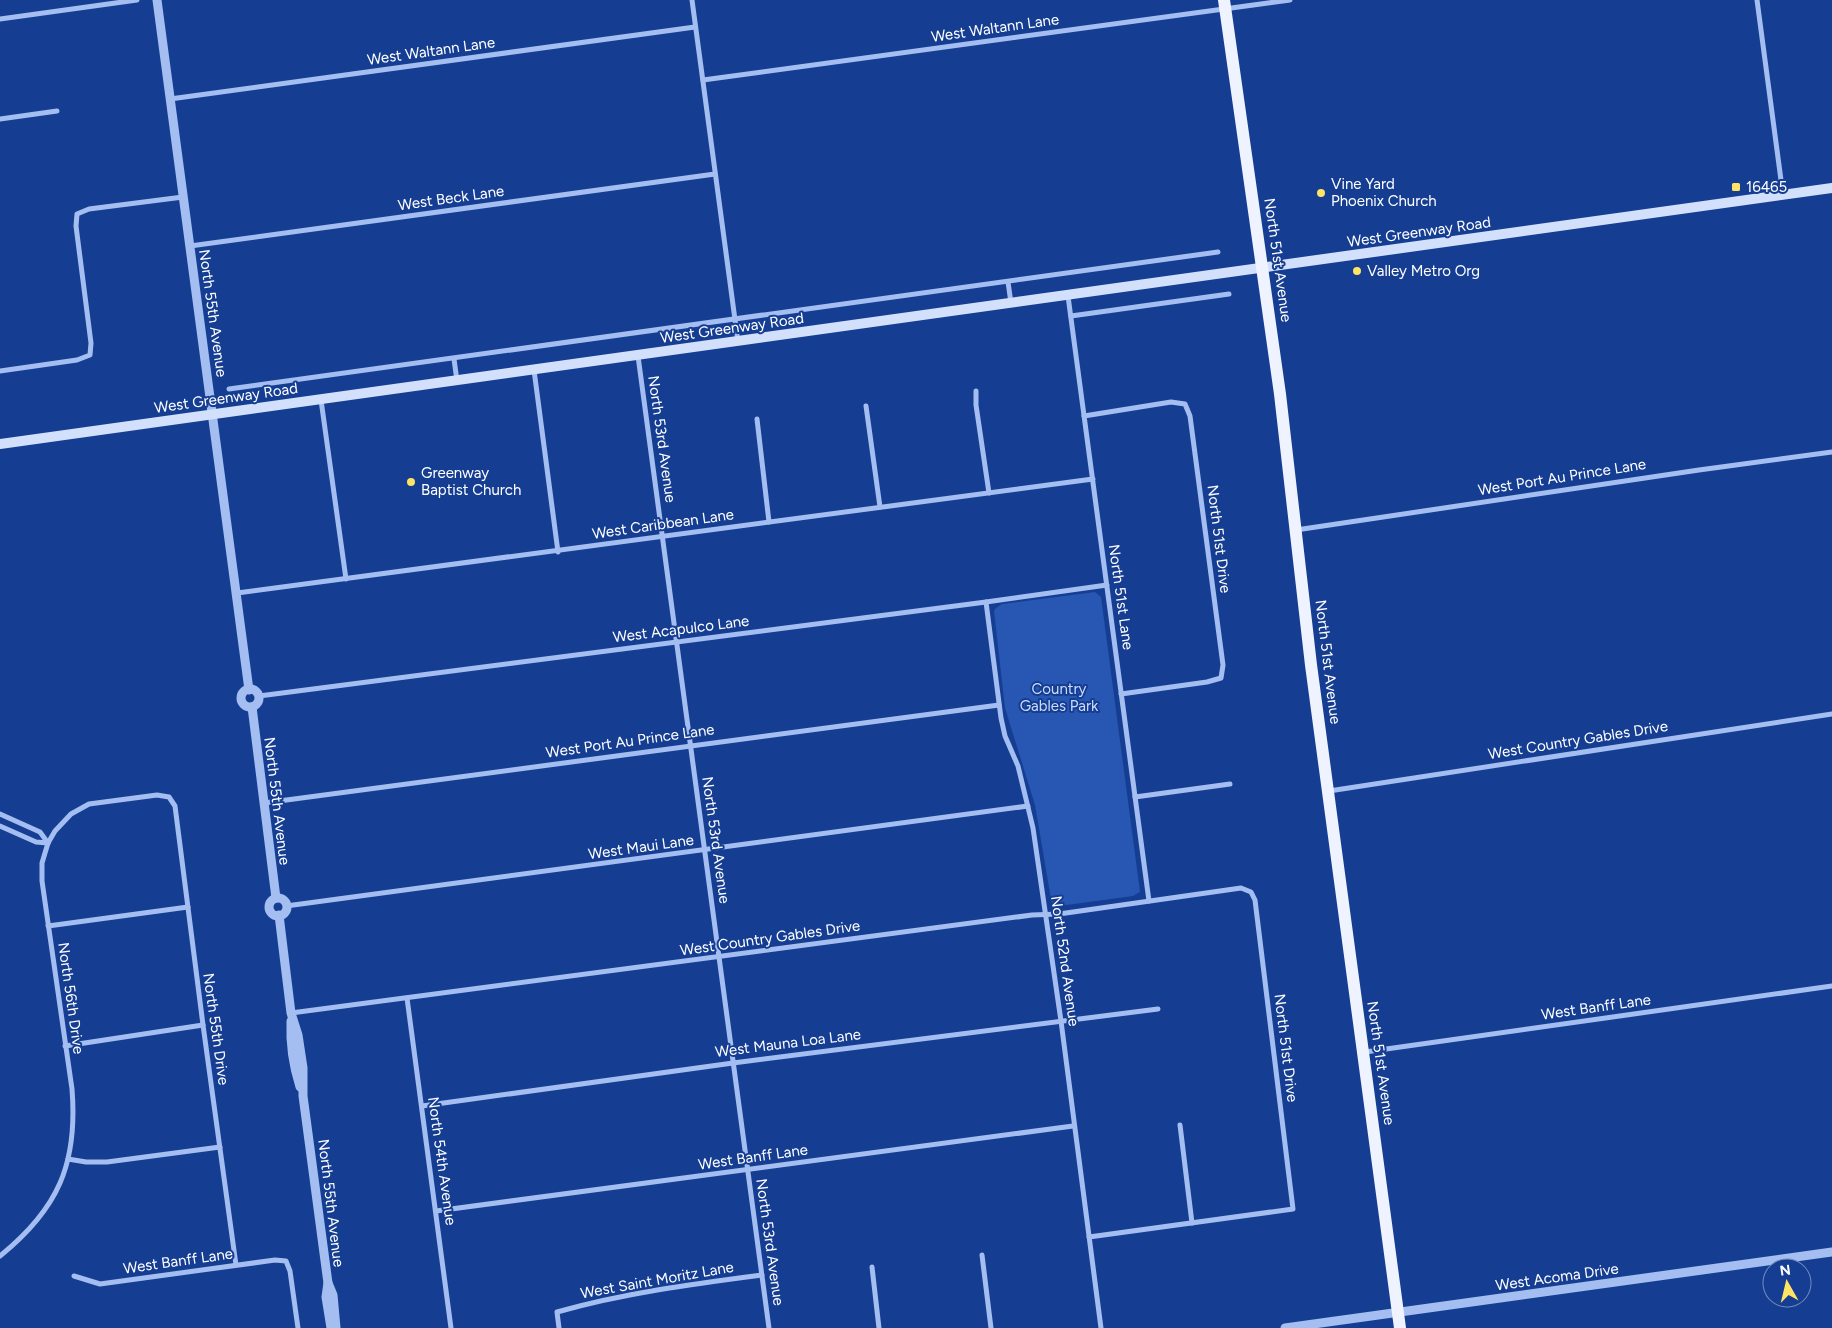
<svg xmlns="http://www.w3.org/2000/svg" width="1832" height="1328" font-family="Figtree,sans-serif">
<style>
.green{fill:#2757b2}
.lines{fill:none;stroke-linecap:round;stroke-linejoin:round}
.minor{stroke:#a4bef1;stroke-width:5}
.tertiary{stroke:#a4bef1;stroke-width:9}
.secondary{stroke:#d3e0fc;stroke-width:10}
.primary{stroke:#eef3ff;stroke-width:12}
.poi-dot{fill:#ffe364;stroke:#153e93;stroke-width:2}
.labels{text-anchor:middle;dominant-baseline:central;stroke-width:4;stroke-linejoin:round;paint-order:stroke}
.street-label{font-size:15px;fill:#fff;stroke:#153e93}
.poi-label{font-size:15px;fill:#fff;stroke:#153e93;text-anchor:start}
.park-label{font-size:15px;fill:#cbdcfc;stroke:#153e93}
</style>
<rect width="100%" height="100%" fill="#153e93"/>
<!-- green -->
<polygon class="green" points="1095,592 1101,597 1140,892 1133,896 1059,906 1052,903 1051,899 1035,805 1005,708 994,611 996,608 1002,604"/>
<g class="lines">
<!-- minor -->
<g class="minor">
<polyline points="692,0 738,342"/>
<polyline points="1757,0 1783,195"/>
<polyline points="0,19 137,0"/>
<polyline points="703,80 1290,0"/>
<polyline points="170,99 695,27"/>
<polyline points="0,119 57,111"/>
<polyline points="190,246 715,174"/>
<polyline points="1008,282 1011,303"/>
<polyline points="1068,296 1149,901"/>
<polyline points="1071,316 1229,294"/>
<polyline points="638,356 769,1328"/>
<polyline points="454,359 457,381"/>
<polyline points="534,370 558,552"/>
<polyline points="0,371 77,360 90,355 91,343 76,226 77,214 89,209 183,197"/>
<polyline points="229,389 1218,252"/>
<polyline points="976,391 976,405 989,493"/>
<polyline points="321,400 346,579"/>
<polyline points="866,406 880,507"/>
<polyline points="1084,416 1171,402 1185,404 1190,416 1223,665 1221,678 1207,682 1121,694"/>
<polyline points="757,419 769,522"/>
<polyline points="1296,530 1699,470 1832,452"/>
<path d="M237,593C522,557 807,517 1093,479"/>
<polyline points="986,602 1001,718 1005,736 1018,766 1033,828 1061,1021 1101,1328"/>
<polyline points="259,696 986,602 1107,585"/>
<polyline points="1329,791 1832,714"/>
<polyline points="1135,797 1230,784"/>
<polyline points="264,803 999,705"/>
<polyline points="0,814 40,832 48,843"/>
<polyline points="0,826 36,842 48,843"/>
<polyline points="286,906 1028,806"/>
<polyline points="48,926 188,907"/>
<polyline points="407,998 451,1328"/>
<polyline points="291,1013 1032,915 1059,914 1241,888 1251,892 1255,900 1293,1209 1089,1237"/>
<polyline points="65,1046 203,1025"/>
<polyline points="1365,1052 1832,986"/>
<polyline points="422,1106 733,1063 1158,1009"/>
<polyline points="1180,1125 1192,1223"/>
<polyline points="68,1159 86,1162 107,1162 220,1147"/>
<polyline points="436,1211 1073,1126"/>
<polyline points="982,1255 991,1328"/>
<path d="M0,1256C58,1209 78,1164 72,1089L42,881V863L48,843L55,831L71,814L89,804L157,795L169,797L175,806L203,1025L236,1265"/>
<polyline points="872,1267 879,1328"/>
<polyline points="74,1276 100,1284 275,1260 286,1261 290,1271 298,1328"/>
<path d="M559,1328L557,1312C624,1293 693,1284 762,1275"/>
</g>
<!-- tertiary -->
<g class="tertiary">
<polyline points="157,0 249,690"/>
<circle cx="250" cy="698" r="9"/>
<polyline points="252,707 276,898"/>
<circle cx="278" cy="907" r="9"/>
<polyline points="279,915 291,1013 298,1035 303,1068 303,1096 328,1283 333,1295 336,1328"/>
<path d="M291,1021C290,1044 293,1065 300,1087"/>
<polyline points="328,1283 326,1297 331,1328"/>
<polyline points="1285,1328 1832,1252"/>
</g>
<!-- secondary -->
<polyline class="secondary" points="0,444 1832,188"/>
<!-- primary -->
<polyline class="primary" points="1224,0 1280,394 1311,665 1400,1328"/>
</g>
<!-- markers -->
<g class="poi-dot">
<rect x="1731" y="182" width="10" height="10" rx="2.5"/>
<circle cx="1321" cy="193" r="5"/>
<circle cx="1357" cy="271" r="5"/>
<circle cx="411" cy="482" r="5"/>
</g>
<g class="labels">
<!-- street labels -->
<g class="street-label">
<text transform="translate(995 28) rotate(-8)">West Waltann Lane</text>
<text transform="translate(431 51) rotate(-8)">West Waltann Lane</text>
<text transform="translate(451 198) rotate(-8)">West Beck Lane</text>
<text transform="translate(1419 232) rotate(-8)">West Greenway Road</text>
<text transform="translate(1278 260) rotate(82)">North 51st Avenue</text>
<text transform="translate(213 313) rotate(82)">North 55th Avenue</text>
<text transform="translate(732 328) rotate(-8)">West Greenway Road</text>
<text transform="translate(226 398) rotate(-8)">West Greenway Road</text>
<text transform="translate(662 439) rotate(82)">North 53rd Avenue</text>
<text transform="translate(1562 477) rotate(-9)">West Port Au Prince Lane</text>
<text transform="translate(663 524) rotate(-8)">West Caribbean Lane</text>
<text transform="translate(1219 539) rotate(83)">North 51st Drive</text>
<text transform="translate(1121 597) rotate(82)">North 51st Lane</text>
<text transform="translate(681 629) rotate(-7)">West Acapulco Lane</text>
<text transform="translate(1328 662) rotate(83)">North 51st Avenue</text>
<text transform="translate(1578 740) rotate(-9)">West Country Gables Drive</text>
<text transform="translate(630 741) rotate(-8)">West Port Au Prince Lane</text>
<text transform="translate(277 801) rotate(83)">North 55th Avenue</text>
<text transform="translate(716 840) rotate(82)">North 53rd Avenue</text>
<text transform="translate(641 847) rotate(-8)">West Maui Lane</text>
<text transform="translate(770 938) rotate(-8)">West Country Gables Drive</text>
<text transform="translate(1065 961) rotate(82)">North 52nd Avenue</text>
<text transform="translate(71 998) rotate(82)">North 56th Drive</text>
<text transform="translate(1596 1007) rotate(-8)">West Banff Lane</text>
<text transform="translate(216 1029) rotate(82)">North 55th Drive</text>
<text transform="translate(788 1043) rotate(-7)">West Mauna Loa Lane</text>
<text transform="translate(1286 1048) rotate(83)">North 51st Drive</text>
<text transform="translate(1381 1063) rotate(82)">North 51st Avenue</text>
<text transform="translate(753 1157) rotate(-8)">West Banff Lane</text>
<text transform="translate(442 1161) rotate(82)">North 54th Avenue</text>
<text transform="translate(331 1203) rotate(83)">North 55th Avenue</text>
<text transform="translate(770 1242) rotate(82)">North 53rd Avenue</text>
<text transform="translate(178 1261) rotate(-8)">West Banff Lane</text>
<text transform="translate(1557 1277) rotate(-8)">West Acoma Drive</text>
<text transform="translate(657 1280) rotate(-10)">West Saint Moritz Lane</text>
</g>
<!-- poi labels -->
<g class="poi-label">
<text x="1331" y="184">Vine Yard<tspan x="1331" dy="17">Phoenix Church</tspan></text>
<text x="1746" y="187">16465</text>
<text x="1367" y="271">Valley Metro Org</text>
<text x="421" y="473">Greenway<tspan x="421" dy="17">Baptist Church</tspan></text>
</g>
<!-- park labels -->
<g class="park-label">
<text x="1059" y="689">Country<tspan x="1059" dy="17">Gables Park</tspan></text>
</g>
</g>
<!-- north arrow -->
<g transform="translate(1787 1283) rotate(352)"><circle r="24" fill="#153e93" stroke="#738bbe"/>
<path d="M0-4L9 19L0 12L-9 19Z" fill="#ffe364"/>
<text y="-8" font-size="14" font-weight="bold" text-anchor="middle" fill="#ffffff">N</text>
</g>
</svg>
